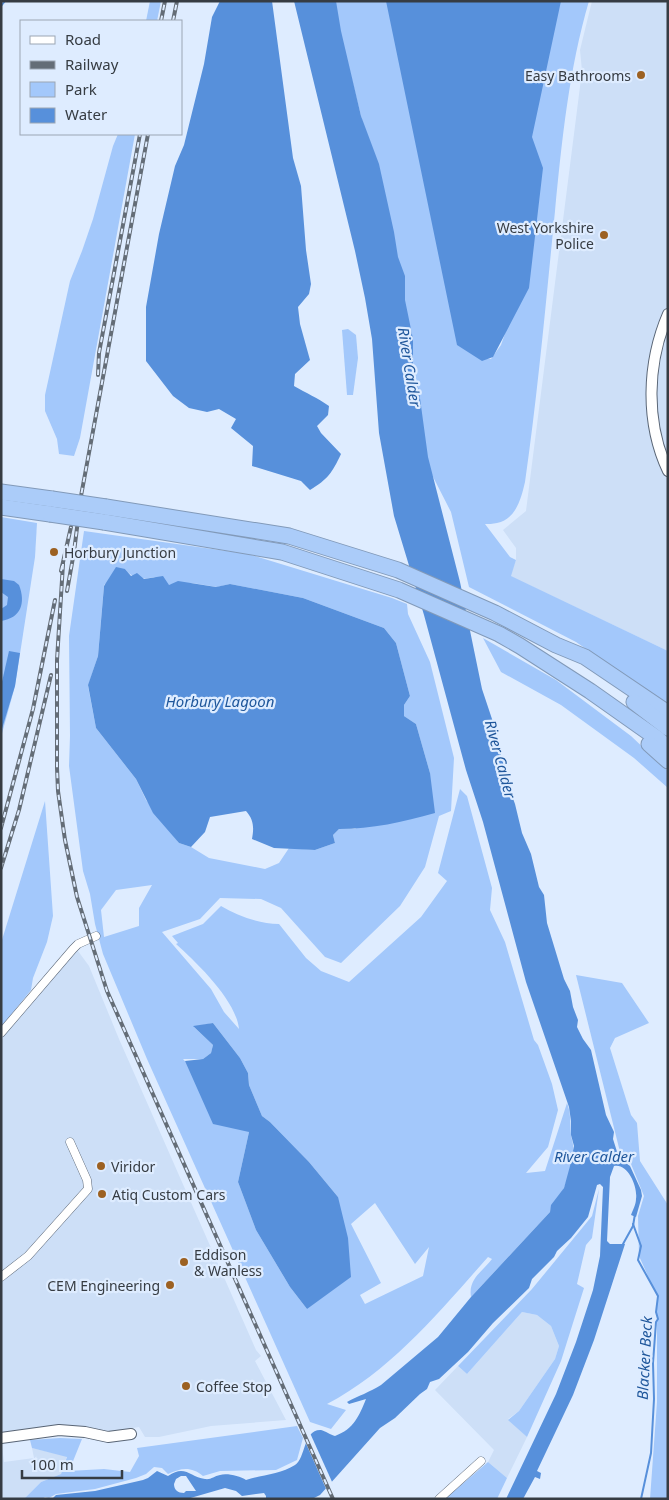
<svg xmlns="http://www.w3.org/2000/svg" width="669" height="1500" font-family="'Noto Sans',sans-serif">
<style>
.built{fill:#cddff7}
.green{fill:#a3c8fb;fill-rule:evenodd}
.water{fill:#5790db;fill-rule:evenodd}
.pier{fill:#deecff}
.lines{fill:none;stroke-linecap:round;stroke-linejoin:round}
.stream{stroke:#5790db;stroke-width:2}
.minor-casing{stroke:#596575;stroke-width:9}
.tertiary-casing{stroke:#596575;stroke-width:12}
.motorway-casing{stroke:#829ab9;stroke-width:17}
.minor{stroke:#fff;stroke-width:8}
.tertiary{stroke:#fff;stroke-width:10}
.motorway{stroke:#abccf9;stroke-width:15}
.rail-casing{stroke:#646d77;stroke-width:4}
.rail{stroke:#deecff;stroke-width:2;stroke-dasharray:5.5;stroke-linecap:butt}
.motorway-bridge-casing{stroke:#829ab9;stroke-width:17;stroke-linecap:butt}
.motorway-bridge{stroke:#abccf9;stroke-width:15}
.poi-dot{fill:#9c6122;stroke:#deecff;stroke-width:2}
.labels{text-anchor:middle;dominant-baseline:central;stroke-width:4.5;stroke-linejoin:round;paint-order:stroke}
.poi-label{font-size:14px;fill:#363c43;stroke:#deecff;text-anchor:start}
.water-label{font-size:15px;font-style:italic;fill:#1e569b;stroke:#deecff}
</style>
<rect width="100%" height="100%" fill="#deecff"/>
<!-- built -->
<g class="built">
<polygon points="592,1 668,1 668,651 510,576 516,560 516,548 503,530 526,511 582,71 580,50"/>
<polygon points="78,944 78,951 89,966 119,1039 256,1350 261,1356 255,1361 286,1420 211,1426 159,1437 145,1437 139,1427 107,1432 84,1427 67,1426 1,1433 1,1040"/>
<polygon points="522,1312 537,1315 551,1326 559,1346 555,1359 519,1411 508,1419 527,1437 507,1478 488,1462 494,1450 435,1390 458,1366 467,1374"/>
<polygon points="2,1446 4,1462 34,1458 32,1448 67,1456 61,1474 41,1482 24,1499 1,1499"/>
</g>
<!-- green -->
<g class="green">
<polygon points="150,1 161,1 157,21 146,21"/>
<path d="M335,1H388L484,358L491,359L501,345L508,325L529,138L559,1H589C569,69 562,140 555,211C546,301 538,392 525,482C521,499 516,519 497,523C493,524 488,524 485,524L510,557L516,560L511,576L668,651V705L576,642L469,587L451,512L428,467L413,372L408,320L396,256L340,32Z"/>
<polygon points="118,134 135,134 80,438 74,456 59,454 57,439 45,411 45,395 70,281 82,251 93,219 113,146"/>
<polygon points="348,329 356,335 358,358 353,395 347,395 342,330"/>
<polygon points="1,517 37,523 35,557 15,686 1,737"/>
<path d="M84,531L248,554L392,598L407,604L408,614L430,662L454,758L451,811L439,816L425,867L400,906L341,963L325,957L281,908L261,899L220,898L200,919L162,932L211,989L224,1012L239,1029C236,1000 197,963 176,944L178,943L172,936L203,924L221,906C238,916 259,924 279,924L306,958L321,971L349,982L421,917L447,881L438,873L460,789L467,796L492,888L490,910L505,942L534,1040L538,1045L552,1084L558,1110L548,1147L526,1173L545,1171L567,1103C571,1113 570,1123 571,1134C571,1138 573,1142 573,1145C575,1156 568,1178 564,1188C560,1197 552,1201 550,1212L471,1297C468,1279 482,1272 492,1259L488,1257C440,1311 392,1370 327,1404L346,1410L331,1429L310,1422L147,1059L103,954L95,924L90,894L83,871L69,766L70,736L69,636ZM125,569C133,579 142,580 154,577L168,585L192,583L217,587L230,584L303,598L384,628L396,643L410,696L404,705V716L416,724L430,773L355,829H339L333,835L335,843L315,850L289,848L279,863L265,869L209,858L191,847L179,843L146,800L136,779L96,728L88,686L98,656L104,585ZM152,885L139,908V926L104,937L101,910L116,890ZM213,1023L240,1058L248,1073L249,1085L262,1116L270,1122L309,1162L338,1197L307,1309L290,1287L256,1230L238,1182L249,1132L183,1059H203L211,1053L213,1045L194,1027ZM375,1203L415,1264L429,1247L423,1276L365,1304L360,1295L381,1283L351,1224Z"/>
<polygon points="483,638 556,680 631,736 668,771 668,788 634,758 561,705 501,672"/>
<polygon points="45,801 53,916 47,942 33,978 31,990 1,1027 1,943"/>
<polygon points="576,975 622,983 649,1023 615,1038 610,1048 631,1115 637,1123 640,1161 668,1205 668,1499 650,1499 657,1402 657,1296 639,1256 638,1216 644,1196 631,1164 622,1160"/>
<polygon points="599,1189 592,1238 586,1245 577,1284 584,1288 561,1361 527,1437 508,1420 519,1411 555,1359 559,1346 551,1326 537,1315 522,1312 467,1374 458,1366 532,1289 592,1216"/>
<path d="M297,1426L303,1438L297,1460L276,1470L220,1471L203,1476C191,1466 181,1468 168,1474L162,1468L154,1467L146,1474L136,1478L95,1489L56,1494L49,1498L45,1497L42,1499H24L41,1482L61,1474L67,1457L32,1448L30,1440L60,1438L82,1439L69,1471L104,1469L130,1472L139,1456L137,1448Z"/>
<polygon points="488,1462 507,1478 497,1499 445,1499"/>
</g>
<!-- water -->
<g class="water">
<path d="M220,1H272L293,158L301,186L306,250L311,284L309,294L298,307L300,324L310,360L295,374L294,386C306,393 318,398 329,406L328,415L317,426L321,433L341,454C332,473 328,479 310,490L301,481L252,466L253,446L231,428L236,419L219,409L207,412L189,408L173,396L146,361V307L159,234L175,166L184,145L204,64L212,17Z"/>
<path d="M294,1H336L341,31L361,116L379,164L394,232L398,257L405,276V300L413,339V371L419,391L428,457L460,582L482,689L499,740L501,757L507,772L508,785L515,804L522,833L531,854L539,887L544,895L547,923L564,979L570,991L573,1007L578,1020L577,1027L583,1039L591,1050L606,1115L614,1132L613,1139L619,1158L630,1166L641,1190L642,1196L636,1217L631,1215C633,1210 636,1204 636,1199C638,1187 628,1163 614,1166L610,1177L607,1241L610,1244H625L594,1340L573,1395L537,1471L541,1473L540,1479L535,1477L523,1499H506L556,1394L576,1342L593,1290L600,1256L603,1187L600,1184L597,1185L588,1217L571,1238L557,1251L554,1257L532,1279L529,1288L493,1323L468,1352L439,1379L430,1382L427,1389L420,1394L395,1418L380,1428L320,1495L312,1499H266V1496L264,1493L242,1496L236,1491L225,1488L187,1499H52L56,1495L95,1491L143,1480L148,1478L157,1471L168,1476C185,1464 190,1477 205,1479C211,1480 214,1476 220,1475C227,1473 240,1476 246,1480C262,1475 281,1474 295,1465C306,1458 303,1429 321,1430C325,1431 331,1435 335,1436C354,1429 359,1416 366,1399L349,1404L347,1402C358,1396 370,1392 381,1385L438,1337L471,1297L550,1212L551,1205L564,1188L570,1166L574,1146L571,1135V1121L569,1107L526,982L483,822L466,770L424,615L394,516L379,433L372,339L365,298L355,251ZM181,1476H186L196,1491H186L184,1493C178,1493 174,1490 174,1484L176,1479Z"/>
<polygon points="386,1 561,1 532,137 543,168 529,288 493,357 482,361 457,345"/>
<path d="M116,567L125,569L131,576L137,573L144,579L163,576L169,585L178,581L216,587L230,584L303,598L384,628L396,643L410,696L404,705V716L416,724L430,773L435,813C403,822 372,829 339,829L333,835L335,843L315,850L274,848L252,839C254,828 254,820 246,811L210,817L205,832L191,847L179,843L153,813L136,779L96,728L88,685L98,656L104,586Z"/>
<path d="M1,579L14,581L19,585C26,603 21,618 1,621V609L7,605L8,597L1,592Z"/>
<polygon points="9,651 20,653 15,686 1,732 1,686"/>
<polygon points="213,1023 240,1058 248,1073 249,1085 262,1116 270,1122 309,1162 338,1197 348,1238 351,1277 307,1309 290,1287 256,1230 238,1182 249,1132 213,1124 185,1061 203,1059 211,1053 213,1045 193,1026"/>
</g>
<!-- pier -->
<polygon class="pier" points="310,1433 333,1484 327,1491 304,1439"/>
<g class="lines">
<!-- stream -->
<g class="stream">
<polyline points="1,6 5,1"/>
<polyline points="1,11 1,15"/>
<polyline points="633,1224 641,1246 638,1260 658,1296 656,1312 658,1319 656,1322 653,1363 654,1399 651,1453 641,1499"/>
<polyline points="623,1244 633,1226 635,1214"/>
</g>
<defs>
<g id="minor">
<polyline points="1,1033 73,949 78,944 96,936"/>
<polyline points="1,1277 28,1256 88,1189 87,1180 70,1142"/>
<polyline points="439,1499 481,1461"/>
</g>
<g id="tertiary">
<path d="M668,314C647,363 645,422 668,471"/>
<polyline points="1,1438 59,1430 85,1432 108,1437 131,1434"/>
</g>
<g id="motorway">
<polyline points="1,492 52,499"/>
<polyline points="1,507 50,514"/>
<polyline points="106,507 289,536 398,570 495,613 556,645 585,657 668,713"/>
<polyline points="104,522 282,552 399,590 499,634 520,646 590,691 658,739 668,748"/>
<polyline points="634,702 668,728"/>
<polyline points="649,744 668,761"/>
</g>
</defs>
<!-- minor casing -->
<use href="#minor" class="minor-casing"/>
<!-- tertiary casing -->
<use href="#tertiary" class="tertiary-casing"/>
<!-- motorway casing -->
<use href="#motorway" class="motorway-casing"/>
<!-- minor -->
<use href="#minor" class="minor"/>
<!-- tertiary -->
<use href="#tertiary" class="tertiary"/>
<!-- motorway -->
<use href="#motorway" class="motorway"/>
<defs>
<g id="rail">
<polyline points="161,21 165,1"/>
<polyline points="173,21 177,1"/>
<polyline points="98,375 99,353 140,134"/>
<polyline points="63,564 57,660 57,768 58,791 65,840 77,897 107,991 333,1499"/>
<polyline points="61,571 71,527"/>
<polyline points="67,591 74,552 81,496 148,134"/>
<polyline points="1,828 33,709 55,600"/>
<polyline points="1,868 19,810 51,675"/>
</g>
</defs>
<!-- rail casing -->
<use href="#rail" class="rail-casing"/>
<!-- rail -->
<use href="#rail" class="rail"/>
<defs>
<g id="motorway-bridge">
<polyline points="52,499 106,507"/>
<polyline points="50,514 104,522"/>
</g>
</defs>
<!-- motorway-bridge casing -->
<use href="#motorway-bridge" class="motorway-bridge-casing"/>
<!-- motorway-bridge -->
<use href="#motorway-bridge" class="motorway-bridge"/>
</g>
<!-- markers -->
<g class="poi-dot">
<circle cx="641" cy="75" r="5"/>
<circle cx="604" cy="235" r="5"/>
<circle cx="54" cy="552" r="5"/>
<circle cx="101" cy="1166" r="5"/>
<circle cx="102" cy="1194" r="5"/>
<circle cx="184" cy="1262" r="5"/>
<circle cx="170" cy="1285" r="5"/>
<circle cx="186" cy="1386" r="5"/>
</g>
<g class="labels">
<!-- poi labels -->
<g class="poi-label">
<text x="631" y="75" text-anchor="end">Easy Bathrooms</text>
<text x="594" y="227" text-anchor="end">West Yorkshire<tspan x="594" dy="16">Police</tspan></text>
<text x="64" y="552">Horbury Junction</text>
<text x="111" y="1166">Viridor</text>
<text x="112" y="1194">Atiq Custom Cars</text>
<text x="194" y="1254">Eddison<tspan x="194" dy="16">&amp; Wanless</tspan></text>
<text x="160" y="1285" text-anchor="end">CEM Engineering</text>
<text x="196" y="1386">Coffee Stop</text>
</g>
<!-- water labels -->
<g class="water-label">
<text transform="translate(410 367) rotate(81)">River Calder</text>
<text x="220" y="701">Horbury Lagoon</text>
<text transform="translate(501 759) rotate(75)">River Calder</text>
<text x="594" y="1156">River Calder</text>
<text transform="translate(644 1358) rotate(-87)">Blacker Beck</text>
</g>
</g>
<!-- border -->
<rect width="669" height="1500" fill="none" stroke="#363c43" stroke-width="5"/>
<!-- legend -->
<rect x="20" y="20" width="162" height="115" fill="#deecff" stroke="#9ba6b4"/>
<rect x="30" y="36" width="25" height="8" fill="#ffffff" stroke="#9ba6b4"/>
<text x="65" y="45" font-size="15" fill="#363c43">Road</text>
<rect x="30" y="61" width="25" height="8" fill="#646d77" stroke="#9ba6b4"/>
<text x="65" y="70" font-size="15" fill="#363c43">Railway</text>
<rect x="30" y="82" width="25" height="15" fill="#a3c8fb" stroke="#9ba6b4"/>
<text x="65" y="95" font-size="15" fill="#363c43">Park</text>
<rect x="30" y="108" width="25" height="15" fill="#5790db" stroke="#9ba6b4"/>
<text x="65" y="120" font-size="15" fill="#363c43">Water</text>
<!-- scale -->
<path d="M22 1470v8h100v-8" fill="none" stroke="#363c43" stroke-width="2.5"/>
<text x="30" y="1470" font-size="15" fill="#363c43" stroke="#deecff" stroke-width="4" paint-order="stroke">100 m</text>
</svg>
